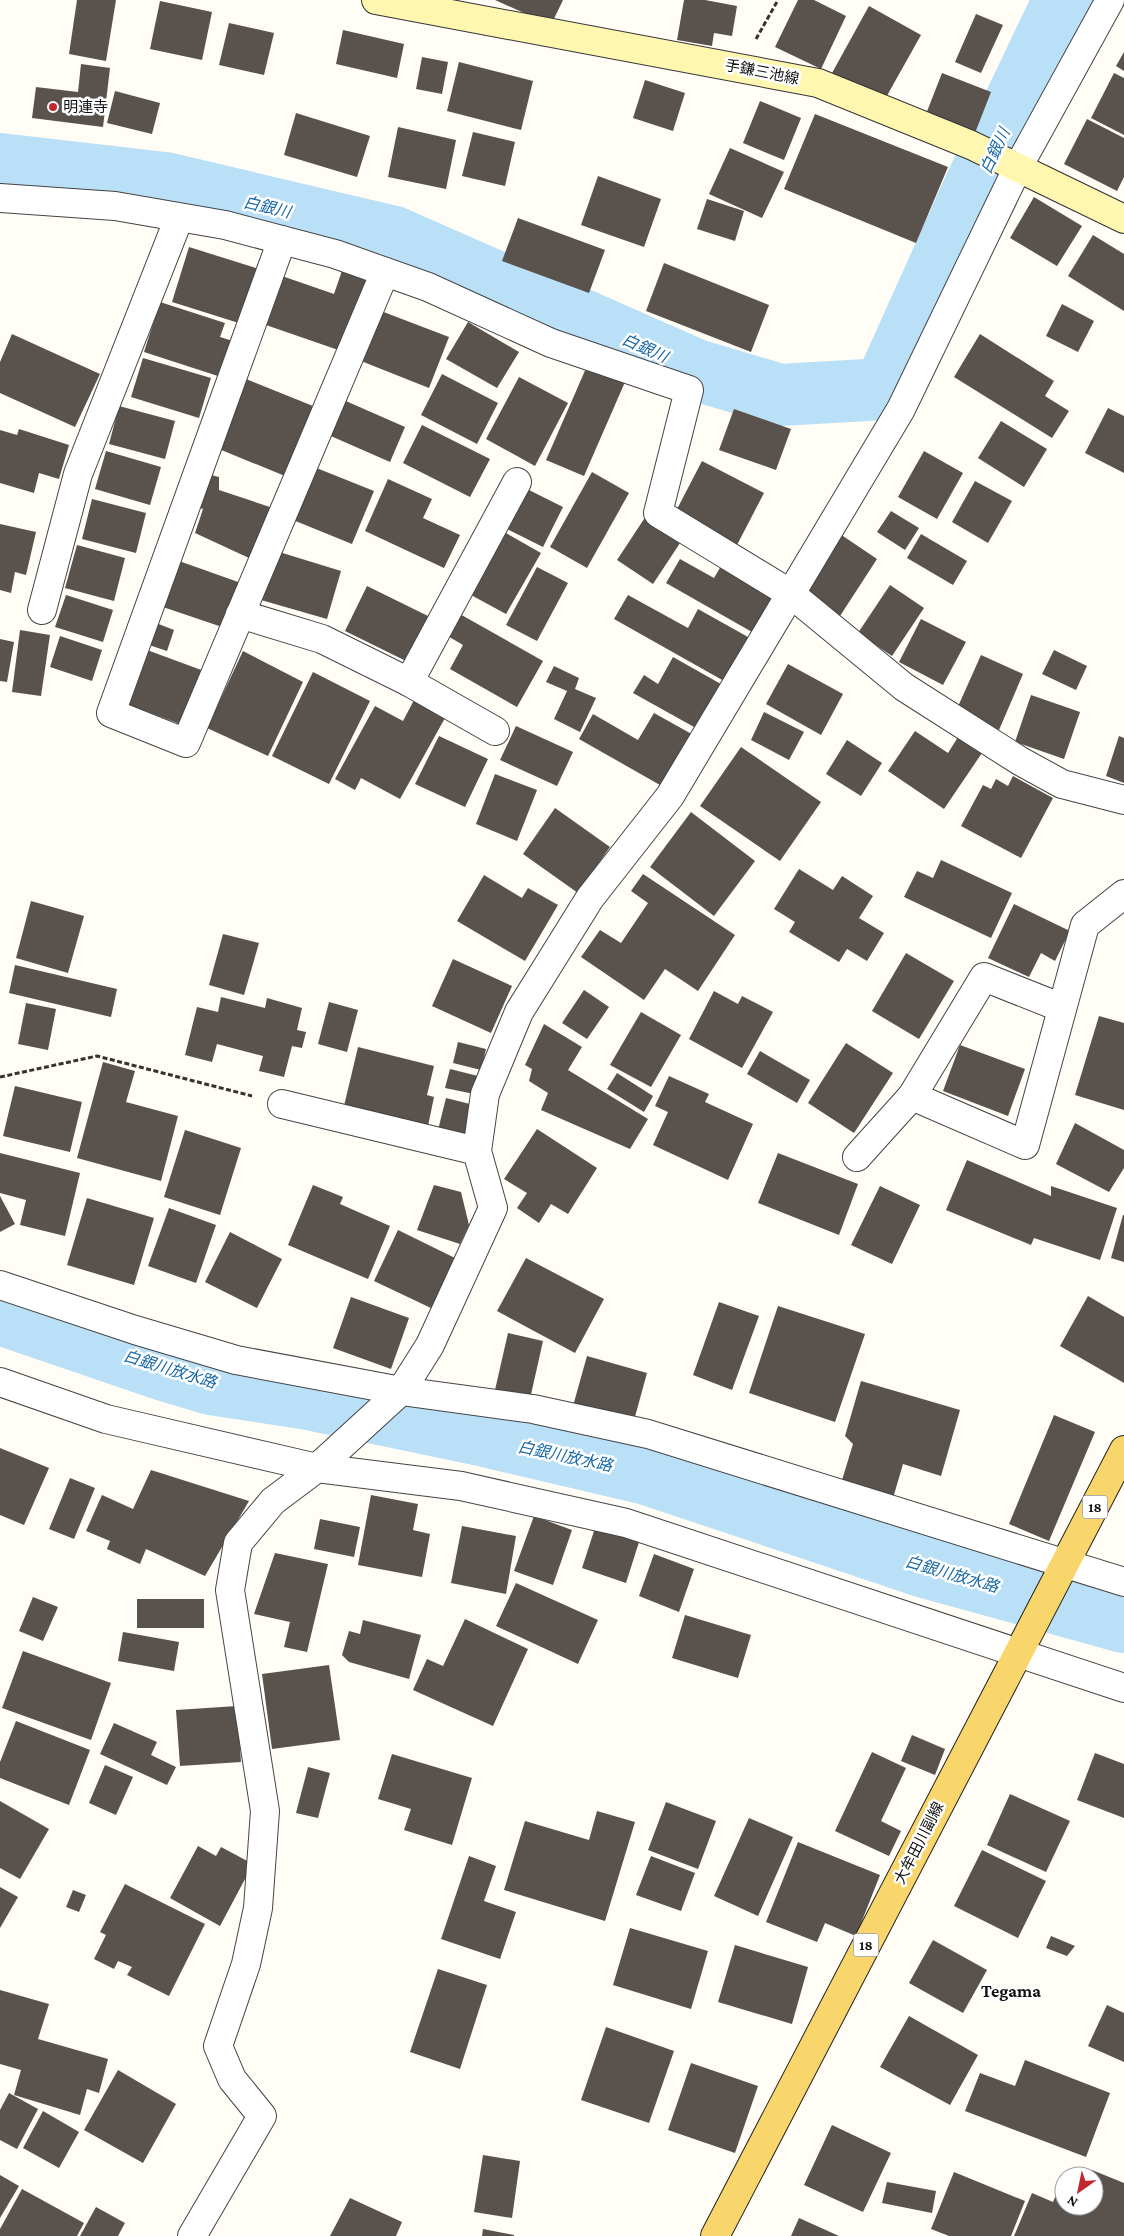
<svg xmlns="http://www.w3.org/2000/svg" width="1124" height="2236" font-family="'Crimson Pro','Noto Sans JP',serif">
<style>
.lines{fill:none;stroke-linecap:round;stroke-linejoin:round}
.river{stroke:#b9e0f7;stroke-width:62}
.building{fill:#5a524d}
.minor-casing{stroke:#444;stroke-width:30}
.secondary-casing{stroke:#333;stroke-width:30}
.primary-casing{stroke:#222;stroke-width:30}
.path{stroke:#333;stroke-width:3;stroke-dasharray:5 2.5;stroke-linecap:butt}
.minor{stroke:#fff;stroke-width:28}
.secondary{stroke:#fff6b0;stroke-width:28}
.primary{stroke:#f9d66b;stroke-width:28}
.poi-dot{fill:#c4262e;stroke:#fff;stroke-width:2}
.labels{text-anchor:middle;dominant-baseline:central;stroke-width:5;stroke-linejoin:round;paint-order:stroke}
.shield{fill:#fff;stroke:#585858;stroke-width:1}
.shield-label{font-size:14px;font-weight:bold;fill:#111}
.street-label{font-size:15px;fill:#111;stroke:#fff}
.poi-label{font-size:15px;fill:#111;stroke:#fff;text-anchor:start}
.water-label{font-size:16px;font-style:italic;fill:#1768a6;stroke:#fff}
.quarter-label{font-size:18px;font-weight:bold;fill:#111;stroke:#fff}
</style>
<rect width="100%" height="100%" fill="#fffdf5"/>
<g class="lines">
<!-- river -->
<g class="river">
<polyline points="0,164 165,183 394,237 696,370 780,395 884,389 977,182 1064,0"/>
<polyline points="0,1314 161,1369 211,1384 303,1398 485,1436 647,1474 925,1567 1124,1622"/>
</g>
</g>
<!-- building -->
<g class="building">
<polygon points="77,0 116,0 106,61 69,54"/>
<polygon points="495,0 563,0 551,25"/>
<polygon points="684,0 705,0 737,6 732,36 714,33 712,46 677,40"/>
<polygon points="798,0 814,0 846,16 821,69 775,47"/>
<polygon points="160,1 212,12 202,60 150,49"/>
<polygon points="869,6 921,35 884,101 832,73"/>
<polygon points="976,14 1003,25 981,73 955,62"/>
<polygon points="229,23 274,33 264,75 219,65"/>
<polygon points="343,30 404,44 397,78 336,64"/>
<polygon points="1124,52 1124,71 1116,66"/>
<polygon points="422,57 448,62 442,94 416,89"/>
<polygon points="459,62 533,81 521,130 447,111"/>
<polygon points="81,64 110,68 103,127 32,118 36,87 78,92"/>
<polygon points="942,73 991,92 975,133 926,114"/>
<polygon points="1114,73 1124,78 1124,135 1091,118"/>
<polygon points="645,80 685,93 673,131 633,118"/>
<polygon points="115,91 160,103 152,134 107,123"/>
<polygon points="760,101 801,118 784,160 743,143"/>
<polygon points="296,113 370,136 357,177 284,155"/>
<polygon points="815,114 948,167 916,243 784,189"/>
<polygon points="1087,119 1124,138 1124,177 1117,191 1064,164"/>
<polygon points="398,127 456,140 446,189 388,177"/>
<polygon points="473,132 515,142 505,186 462,176"/>
<polygon points="730,148 784,172 762,218 709,194"/>
<polygon points="598,176 661,199 644,247 581,225"/>
<polygon points="1034,197 1082,226 1057,266 1010,238"/>
<polygon points="707,199 744,211 735,241 697,229"/>
<polygon points="518,218 605,250 589,293 502,261"/>
<polygon points="1093,235 1124,254 1124,311 1068,276"/>
<polygon points="189,247 259,269 242,324 172,302"/>
<polygon points="345,262 375,272 347,353 263,324 279,275 334,294"/>
<polygon points="664,263 769,305 751,352 646,311"/>
<polygon points="160,302 225,323 220,337 236,342 224,378 144,352"/>
<polygon points="1062,304 1094,321 1078,352 1046,336"/>
<polygon points="381,311 449,337 429,388 361,361"/>
<polygon points="468,322 519,352 497,388 446,359"/>
<polygon points="12,334 100,374 75,427 0,393 0,362"/>
<polygon points="980,334 1054,381 1045,396 1069,411 1052,438 954,377"/>
<polygon points="143,358 211,378 199,418 131,397"/>
<polygon points="587,366 625,382 584,476 546,460"/>
<polygon points="442,374 498,403 477,444 421,415"/>
<polygon points="241,377 313,406 285,476 214,447"/>
<polygon points="519,377 568,403 535,466 486,439"/>
<polygon points="339,398 405,427 390,462 324,433"/>
<polygon points="119,406 175,421 165,459 109,444"/>
<polygon points="1108,408 1124,416 1124,473 1085,453"/>
<polygon points="734,409 791,429 776,470 719,450"/>
<polygon points="1001,421 1047,449 1024,487 978,458"/>
<polygon points="422,425 490,459 470,497 403,463"/>
<polygon points="19,429 69,445 59,479 39,473 34,493 0,483 0,430 17,435"/>
<polygon points="106,451 161,467 150,505 95,489"/>
<polygon points="924,451 963,473 937,519 898,497"/>
<polygon points="702,461 764,493 737,545 675,513"/>
<polygon points="314,467 374,491 352,544 293,520"/>
<polygon points="592,472 629,493 587,568 550,547"/>
<polygon points="203,473 219,477 219,490 270,507 249,558 195,533 203,509 192,505"/>
<polygon points="388,479 432,499 423,518 460,535 444,568 365,531"/>
<polygon points="975,481 1012,501 988,543 952,522"/>
<polygon points="527,489 563,507 543,547 507,529"/>
<polygon points="92,499 146,513 136,553 82,539"/>
<polygon points="891,511 919,528 905,550 877,532"/>
<polygon points="646,516 682,540 653,584 617,560"/>
<polygon points="0,524 36,532 26,575 15,572 11,593 0,590"/>
<polygon points="506,533 541,553 506,614 471,595"/>
<polygon points="840,534 877,559 840,616 802,591"/>
<polygon points="921,534 967,561 953,585 907,558"/>
<polygon points="77,545 125,558 114,601 65,588"/>
<polygon points="276,551 341,571 327,619 261,600"/>
<polygon points="680,559 714,578 721,566 773,596 752,632 666,583"/>
<polygon points="179,561 241,583 225,628 163,607"/>
<polygon points="537,567 568,583 537,641 506,625"/>
<polygon points="890,585 924,608 892,656 858,633"/>
<polygon points="367,586 428,616 406,661 345,631"/>
<polygon points="66,595 113,610 103,642 55,627"/>
<polygon points="628,595 688,628 698,609 748,637 724,681 614,619"/>
<polygon points="458,613 543,661 517,707 450,669 463,645 446,635"/>
<polygon points="921,619 966,642 943,685 899,662"/>
<polygon points="156,623 174,630 167,651 149,645"/>
<polygon points="20,630 50,635 41,696 12,692"/>
<polygon points="60,636 102,650 92,681 50,667"/>
<polygon points="0,639 14,642 7,682 0,681"/>
<polygon points="147,650 204,671 183,725 126,704"/>
<polygon points="1054,650 1087,666 1076,690 1042,674"/>
<polygon points="243,651 303,682 268,756 207,728"/>
<polygon points="981,655 1023,674 999,730 956,711"/>
<polygon points="673,657 728,688 703,732 633,693 644,675 658,684"/>
<polygon points="788,664 843,694 821,735 766,704"/>
<polygon points="554,666 579,678 575,689 596,698 580,732 554,719 567,691 546,682"/>
<polygon points="313,672 370,701 329,784 272,756"/>
<polygon points="1031,695 1080,712 1064,759 1015,742"/>
<polygon points="414,700 445,718 400,799 361,778 355,790 335,779 375,706 403,721"/>
<polygon points="764,712 804,732 789,760 751,740"/>
<polygon points="654,713 697,737 667,789 579,739 593,714 638,740"/>
<polygon points="516,726 573,752 557,786 500,760"/>
<polygon points="915,731 948,753 960,734 984,750 944,809 888,771"/>
<polygon points="439,736 488,759 465,807 415,784"/>
<polygon points="1119,736 1124,738 1124,783 1106,776"/>
<polygon points="847,740 882,763 861,796 826,774"/>
<polygon points="741,747 821,802 780,861 700,806"/>
<polygon points="495,774 537,790 517,841 476,824"/>
<polygon points="1013,776 1053,798 1021,858 961,826 983,785 991,789 996,779 1008,786"/>
<polygon points="555,808 610,847 578,893 523,854"/>
<polygon points="691,812 755,861 714,916 650,867"/>
<polygon points="941,860 1012,893 991,938 904,897 917,871 933,878"/>
<polygon points="799,869 833,890 842,876 873,896 859,918 884,933 867,961 847,949 839,962 789,932 795,922 774,909"/>
<polygon points="643,874 735,935 698,991 665,969 644,1000 581,957 600,930 621,943 648,903 631,891"/>
<polygon points="484,875 522,898 528,888 558,905 525,961 457,921"/>
<polygon points="31,901 84,916 68,973 16,958"/>
<polygon points="1014,904 1070,931 1055,961 1041,953 1029,977 988,958"/>
<polygon points="223,934 259,943 244,995 209,985"/>
<polygon points="906,953 954,981 919,1039 872,1011"/>
<polygon points="453,959 512,986 491,1033 432,1006"/>
<polygon points="15,965 117,989 111,1017 9,993"/>
<polygon points="584,990 609,1007 587,1039 562,1023"/>
<polygon points="714,991 738,1004 742,996 773,1012 742,1068 689,1039"/>
<polygon points="221,997 265,1008 267,998 302,1008 297,1030 306,1032 302,1048 292,1046 284,1077 259,1071 263,1056 217,1044 212,1062 185,1055 197,1007 218,1012"/>
<polygon points="329,1002 358,1010 347,1052 318,1044"/>
<polygon points="26,1003 56,1009 48,1050 18,1044"/>
<polygon points="641,1012 681,1035 651,1087 610,1065"/>
<polygon points="1099,1016 1124,1023 1124,1110 1075,1095"/>
<polygon points="544,1024 582,1047 568,1070 648,1119 630,1149 541,1110 548,1093 529,1081 532,1069 525,1065"/>
<polygon points="458,1042 486,1049 481,1070 453,1063"/>
<polygon points="846,1043 893,1073 854,1133 808,1103"/>
<polygon points="960,1045 1025,1069 1008,1116 943,1091"/>
<polygon points="358,1047 434,1066 427,1095 434,1097 428,1126 344,1106"/>
<polygon points="760,1051 810,1080 797,1103 747,1074"/>
<polygon points="103,1062 135,1071 126,1102 178,1116 161,1181 77,1158"/>
<polygon points="450,1069 478,1076 474,1094 445,1088"/>
<polygon points="617,1073 653,1096 644,1112 607,1089"/>
<polygon points="669,1076 709,1094 705,1102 753,1124 728,1180 653,1145 668,1112 655,1106"/>
<polygon points="15,1086 82,1102 70,1152 3,1136"/>
<polygon points="446,1098 474,1105 467,1137 438,1130"/>
<polygon points="1075,1123 1124,1150 1124,1168 1109,1192 1056,1164"/>
<polygon points="537,1129 597,1168 568,1214 551,1204 539,1223 517,1208 527,1193 504,1179"/>
<polygon points="185,1130 241,1148 220,1215 164,1197"/>
<polygon points="0,1153 80,1173 65,1236 20,1225 26,1200 0,1193"/>
<polygon points="778,1153 858,1184 839,1235 758,1203"/>
<polygon points="967,1160 1051,1196 1051,1186 1117,1208 1100,1260 1034,1238 1031,1245 946,1210"/>
<polygon points="313,1185 343,1197 340,1204 390,1226 368,1279 288,1245"/>
<polygon points="434,1185 461,1192 469,1225 460,1244 417,1230"/>
<polygon points="880,1186 920,1205 892,1264 851,1245"/>
<polygon points="0,1196 15,1224 0,1232"/>
<polygon points="87,1198 154,1218 134,1285 67,1265"/>
<polygon points="169,1208 216,1225 196,1283 148,1266"/>
<polygon points="1123,1215 1124,1215 1124,1262 1111,1258"/>
<polygon points="398,1230 457,1259 433,1309 374,1281"/>
<polygon points="230,1232 282,1259 257,1308 205,1282"/>
<polygon points="526,1258 604,1299 575,1353 497,1311"/>
<polygon points="1088,1296 1124,1317 1124,1383 1060,1346"/>
<polygon points="351,1297 409,1318 391,1369 333,1348"/>
<polygon points="719,1302 759,1316 732,1390 693,1375"/>
<polygon points="778,1306 865,1334 835,1422 749,1393"/>
<polygon points="508,1333 543,1341 530,1399 495,1390"/>
<polygon points="587,1356 647,1373 633,1424 573,1406"/>
<polygon points="861,1381 960,1410 941,1476 903,1464 891,1505 839,1490 853,1444 845,1436"/>
<polygon points="1054,1415 1095,1432 1049,1541 1009,1524"/>
<polygon points="0,1448 49,1468 24,1525 0,1515"/>
<polygon points="151,1470 249,1501 205,1576 146,1549 140,1564 107,1549 110,1541 86,1531 102,1495 133,1509"/>
<polygon points="70,1478 95,1488 74,1539 49,1529"/>
<polygon points="371,1495 418,1504 413,1530 430,1534 422,1577 358,1565"/>
<polygon points="534,1516 572,1530 553,1585 514,1571"/>
<polygon points="320,1519 360,1527 354,1557 314,1549"/>
<polygon points="462,1526 516,1536 506,1594 451,1583"/>
<polygon points="595,1528 639,1542 626,1583 582,1568"/>
<polygon points="275,1553 328,1564 307,1652 284,1647 290,1622 254,1614"/>
<polygon points="654,1554 694,1569 679,1612 639,1596"/>
<polygon points="516,1583 598,1620 578,1664 496,1626"/>
<polygon points="33,1597 58,1607 43,1641 19,1631"/>
<rect x="137" y="1599" width="67" height="29"/>
<polygon points="685,1615 751,1635 738,1678 672,1658"/>
<polygon points="465,1619 528,1649 493,1726 413,1690 427,1659 443,1666"/>
<polygon points="363,1620 421,1635 409,1679 349,1662 342,1655 349,1631 360,1634"/>
<polygon points="123,1632 179,1642 174,1671 118,1661"/>
<polygon points="23,1651 111,1683 91,1740 2,1708"/>
<polygon points="329,1665 340,1740 272,1749 262,1674"/>
<polygon points="237,1706 241,1762 180,1766 176,1710"/>
<polygon points="16,1721 90,1750 69,1805 0,1778 0,1762"/>
<polygon points="114,1723 157,1742 151,1755 176,1767 167,1785 100,1754"/>
<polygon points="912,1735 945,1749 935,1775 901,1761"/>
<polygon points="872,1752 906,1768 881,1821 901,1831 889,1856 835,1831"/>
<polygon points="1095,1753 1124,1764 1124,1818 1077,1800"/>
<polygon points="392,1754 472,1778 452,1845 404,1830 411,1809 378,1799"/>
<polygon points="105,1765 133,1777 116,1815 89,1803"/>
<polygon points="308,1767 330,1773 318,1818 296,1813"/>
<polygon points="1010,1794 1070,1821 1046,1872 987,1845"/>
<polygon points="0,1801 49,1829 20,1879 0,1868"/>
<polygon points="666,1802 716,1821 698,1869 648,1850"/>
<polygon points="597,1811 635,1822 605,1921 504,1890 525,1821 589,1840"/>
<polygon points="749,1818 793,1837 758,1916 714,1896"/>
<polygon points="798,1842 880,1875 856,1936 825,1923 817,1942 766,1922"/>
<polygon points="198,1846 216,1856 221,1847 253,1864 220,1926 170,1898"/>
<polygon points="982,1850 1046,1881 1018,1938 954,1906"/>
<polygon points="469,1856 496,1866 484,1901 516,1912 500,1959 441,1939"/>
<polygon points="651,1856 695,1873 681,1911 636,1895"/>
<polygon points="125,1884 205,1924 169,1996 127,1975 132,1967 118,1961 114,1969 94,1959 106,1935 100,1932"/>
<polygon points="0,1887 18,1897 0,1928"/>
<polygon points="73,1890 86,1895 79,1912 66,1907"/>
<polygon points="630,1928 708,1951 691,2009 613,1985"/>
<polygon points="1051,1936 1075,1946 1067,1956 1046,1948"/>
<polygon points="933,1940 987,1970 963,2013 909,1983"/>
<polygon points="735,1945 808,1967 792,2024 718,2002"/>
<polygon points="438,1969 487,1985 460,2069 410,2052"/>
<polygon points="0,1990 49,2004 38,2039 108,2059 99,2093 87,2089 80,2115 14,2095 21,2070 0,2064"/>
<polygon points="1107,2005 1124,2013 1124,2062 1088,2046"/>
<polygon points="909,2016 978,2055 950,2105 880,2067"/>
<polygon points="606,2027 674,2051 649,2123 581,2100"/>
<polygon points="1025,2060 1110,2093 1086,2157 965,2111 980,2073 1015,2086"/>
<polygon points="691,2063 758,2086 735,2153 668,2130"/>
<polygon points="118,2070 176,2104 143,2163 84,2130"/>
<polygon points="9,2093 38,2109 17,2149 0,2140 0,2110"/>
<polygon points="43,2111 79,2132 59,2168 23,2148"/>
<polygon points="832,2125 891,2153 863,2212 804,2185"/>
<polygon points="483,2155 520,2161 512,2218 474,2212"/>
<polygon points="1092,2170 1124,2183 1124,2236 1014,2236 1032,2193 1053,2202 1065,2174 1070,2176 1064,2176 1064,2206 1094,2206 1094,2176 1086,2176"/>
<polygon points="954,2172 1025,2201 1011,2236 949,2236 931,2229"/>
<polygon points="0,2175 19,2186 0,2218"/>
<polygon points="887,2182 936,2191 932,2213 882,2203"/>
<polygon points="22,2189 84,2223 77,2236 0,2236 0,2229"/>
<polygon points="350,2198 402,2222 396,2236 330,2236"/>
<polygon points="96,2207 125,2223 118,2236 80,2236"/>
<polygon points="799,2218 839,2236 791,2236"/>
<polygon points="483,2229 514,2235 514,2236 482,2236"/>
</g>
<g class="lines">
<defs>
<g id="minor">
<polyline points="0,198 115,206 225,225 335,254 428,287 551,343 689,390 658,513 791,594 904,687 1020,761 1062,784 1124,800"/>
<polyline points="282,240 111,713 186,743 385,272"/>
<polyline points="42,610 78,474 179,218"/>
<polyline points="240,614 322,639 409,682 495,731"/>
<polyline points="409,682 517,482"/>
<polyline points="912,1096 1025,1145 1085,925 1124,894"/>
<polyline points="282,1104 477,1151"/>
<polyline points="857,1157 912,1096 984,977 1062,1008"/>
<polyline points="0,1285 135,1330 236,1360 401,1391 533,1409 648,1434 1124,1582"/>
<polyline points="0,1382 106,1419 317,1468 461,1486 626,1523 1124,1688"/>
<polyline points="192,2236 262,2116 232,2079 218,2046 246,1964 258,1908 265,1811 230,1590 238,1543 273,1501 317,1468 401,1391 430,1345 493,1208 477,1151 485,1094 519,1012 590,898 670,796 901,409 1017,169 1110,0"/>
</g>
<polyline id="secondary" points="376,0 818,83 971,145 1124,219"/>
<polyline id="primary" points="715,2236 1124,1450"/>
</defs>
<!-- minor casing -->
<use href="#minor" class="minor-casing"/>
<!-- secondary casing -->
<use href="#secondary" class="secondary-casing"/>
<!-- primary casing -->
<use href="#primary" class="primary-casing"/>
<!-- path -->
<g class="path">
<polyline points="756,39 778,0"/>
<polyline points="0,1077 97,1056 252,1096"/>
</g>
<!-- minor -->
<use href="#minor" class="minor"/>
<!-- secondary -->
<use href="#secondary" class="secondary"/>
<!-- primary -->
<use href="#primary" class="primary"/>
</g>
<!-- markers -->
<circle class="poi-dot" cx="53" cy="107" r="5"/>
<g class="labels">
<!-- shield labels -->
<g class="shield">
<rect x="1082.5" y="1495.5" width="25" height="23" rx="4"/>
<rect x="853.5" y="1933.5" width="25" height="23" rx="4"/>
</g>
<g class="shield-label">
<text x="1095" y="1507">18</text>
<text x="866" y="1945">18</text>
</g>
<!-- street labels -->
<g class="street-label">
<text transform="translate(762 72) rotate(11)">手鎌三池線</text>
<text transform="translate(919 1843) rotate(-63)">大牟田川副線</text>
</g>
<!-- poi labels -->
<g class="poi-label">
<text x="63" y="107">明連寺</text>
</g>
<!-- water labels -->
<g class="water-label">
<text transform="translate(995 151) rotate(-65)">白銀川</text>
<text transform="translate(267 207) rotate(13)">白銀川</text>
<text transform="translate(645 348) rotate(24)">白銀川</text>
<text transform="translate(170 1369) rotate(17)">白銀川放水路</text>
<text transform="translate(565 1456) rotate(12)">白銀川放水路</text>
<text transform="translate(952 1574) rotate(16)">白銀川放水路</text>
</g>
<!-- quarter labels -->
<g class="quarter-label">
<text x="1011" y="1991">Tegama</text>
</g>
</g>
<!-- north arrow -->
<g transform="translate(1079 2191) rotate(213)"><circle r="24" fill="#ffffff" stroke="#a0a0a0"/>
<path d="M0-4L9 19L0 12L-9 19Z" fill="#c4262e"/>
<text y="-8" font-size="14" font-weight="bold" text-anchor="middle" fill="#111111">N</text>
</g>
</svg>
